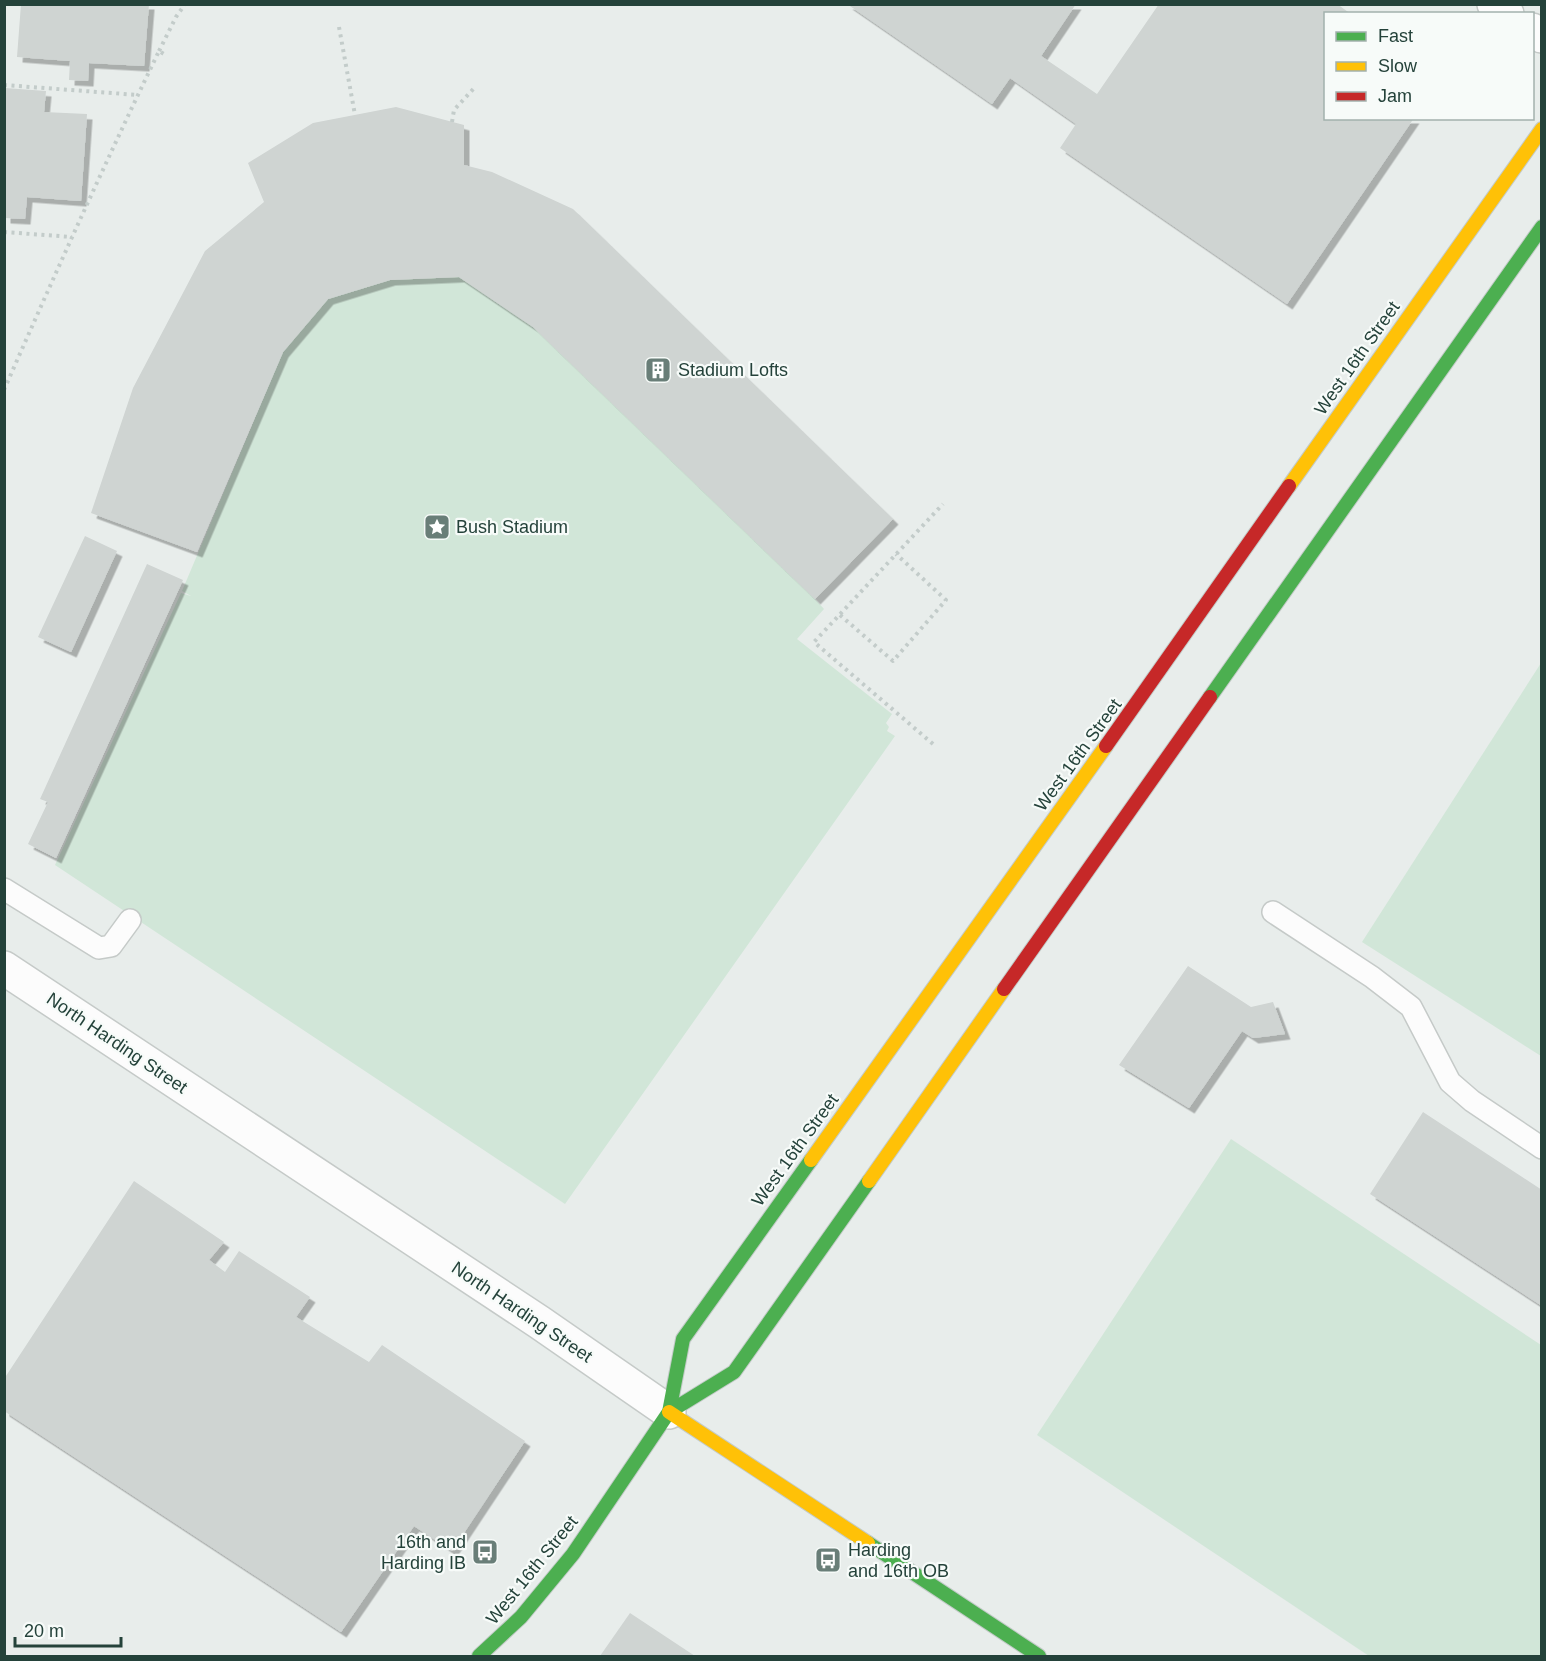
<svg xmlns="http://www.w3.org/2000/svg" width="1546" height="1661" font-family="Arial,sans-serif">
<style>
.green{fill:#d1e6d8}
.building{fill:#cfd4d2;filter:url(#shadow)}
.lines{fill:none;stroke-linecap:round;stroke-linejoin:round}
.lane-casing{stroke:#c5cac8;stroke-width:24}
.street-casing{stroke:#c5cac8;stroke-width:36}
.fast-casing{stroke:#c3cbc8;stroke-width:16}
.slow-casing{stroke:#c3cbc8;stroke-width:16}
.jam-casing{stroke:#c3cbc8;stroke-width:16}
.path{stroke:#c3ccca;stroke-width:4;stroke-dasharray:3 4.5;stroke-linecap:butt}
.lane{stroke:#fcfcfc;stroke-width:21}
.street{stroke:#fcfcfc;stroke-width:33}
.fast{stroke:#4caf50;stroke-width:14}
.slow{stroke:#ffc107;stroke-width:14}
.jam{stroke:#c62828;stroke-width:14}
.labels{text-anchor:middle;dominant-baseline:central;stroke-width:4.5;stroke-linejoin:round;paint-order:stroke}
.street-label{font-size:18px;fill:#24423a;stroke:#f7fbf9}
.poi-label{font-size:18px;fill:#24423a;stroke:#f7fbf9;text-anchor:start}
</style>
<defs>
<filter id="shadow"><feDropShadow dx="5.5" dy="5.5" stdDeviation="0" flood-color="#0004"/></filter>
</defs>
<rect width="100%" height="100%" fill="#e8edeb"/>
<!-- green -->
<g class="green">
<polygon points="459,277 533,327 815,599 824,609 797,639 892,714 886,723 889,727 887,731 895,736 565,1204 55,865 181,593 191,596 182,591 283,352 328,299 390,280"/>
<polygon points="1541,663 1541,1056 1362,942"/>
<polygon points="1231,1139 1541,1345 1541,1656 1369,1656 1037,1435"/>
</g>
<!-- building -->
<g class="building">
<polygon points="21,4 149,4 144,66 89,63 88,81 69,80 70,61 17,57"/>
<polygon points="847,4 1076,4 1041,56 1097,94 1159,4 1337,4 1351,14 1326,14 1326,118 1414,118 1287,304 1060,148 1076,124 1010,78 992,104"/>
<polygon points="5,88 46,91 44,112 87,114 81,201 27,197 25,219 5,218"/>
<polygon points="396,107 464,125 464,165 492,172 573,209 893,519 815,599 533,327 459,277 390,280 328,299 283,352 197,552 91,513 133,388 205,251 264,202 248,163 313,123"/>
<polygon points="85,536 117,551 71,652 38,637"/>
<polygon points="147,564 183,580 56,858 28,844 48,802 40,799"/>
<polygon points="1188,966 1251,1007 1273,1002 1285,1034 1253,1038 1242,1031 1189,1108 1119,1065"/>
<polygon points="1423,1112 1542,1190 1542,1306 1370,1194"/>
<polygon points="134,1181 224,1242 209,1260 225,1272 239,1251 310,1297 296,1317 369,1362 382,1345 525,1441 452,1551 414,1526 341,1632 4,1411 4,1379"/>
<polygon points="630,1613 695,1656 600,1656"/>
</g>
<g class="lines">
<defs>
<g id="lane">
<polyline points="4,889 99,948 111,946 130,920"/>
<polyline points="1273,912 1372,977 1411,1007 1450,1082 1472,1101 1542,1148"/>
</g>
<g id="street">
<polyline points="1494,4 1507,14"/>
<polyline points="1532,30 1542,36"/>
<polyline points="4,968 539,1322 669,1412"/>
</g>
<g id="fast">
<polyline points="1210,697 1542,227"/>
<polyline points="669,1412 734,1372 869,1181"/>
<polyline points="868,1543 1039,1656"/>
<polyline points="479,1656 521,1617 573,1554 669,1412 683,1339 811,1160"/>
</g>
<g id="slow">
<polyline points="1289,486 1542,129"/>
<polyline points="811,1160 1106,746"/>
<polyline points="869,1181 1004,989"/>
<polyline points="669,1412 868,1543"/>
</g>
<g id="jam">
<polyline points="1106,746 1289,486"/>
<polyline points="1004,989 1210,697"/>
</g>
</defs>
<!-- lane casing -->
<use href="#lane" class="lane-casing"/>
<!-- street casing -->
<use href="#street" class="street-casing"/>
<!-- fast casing -->
<use href="#fast" class="fast-casing"/>
<!-- slow casing -->
<use href="#slow" class="slow-casing"/>
<!-- jam casing -->
<use href="#jam" class="jam-casing"/>
<!-- path -->
<g class="path">
<polyline points="339,27 355,115"/>
<polyline points="159,51 176,17 185,4"/>
<polyline points="4,85 138,95"/>
<polyline points="452,122 454,110 476,86"/>
<polyline points="4,232 72,237"/>
<path d="M4,390C54,276 105,163 159,51L164,54"/>
<polyline points="840,615 893,661 946,600 896,554"/>
<polyline points="933,744 814,642 943,504"/>
</g>
<!-- lane -->
<use href="#lane" class="lane"/>
<!-- street -->
<use href="#street" class="street"/>
<!-- fast -->
<use href="#fast" class="fast"/>
<!-- slow -->
<use href="#slow" class="slow"/>
<!-- jam -->
<use href="#jam" class="jam"/>
</g>
<!-- icons -->
<defs>
<symbol id="building-square" viewBox="-11 -11 22 22"><rect x="-9" y="-9" width="18" height="18" rx="4" fill="#697e78" stroke="#f7fbf9"/><path d="M-4-6H4V6H1V3H-1V6H-4ZM-2.5-4.3h1.7v1.8h-1.7ZM.8-4.3h1.7v1.8H.8ZM-2.5-1h1.7V.8h-1.7ZM.8-1h1.7V.8H.8Z" fill="#fff"/></symbol>
<symbol id="sight-square" viewBox="-11 -11 22 22"><rect x="-9" y="-9" width="18" height="18" rx="4" fill="#697e78" stroke="#f7fbf9"/><path d="M0-6L1.8-2.2L6-1.7L2.9 1.2L3.7 5.4L0 3.3L-3.7 5.4L-2.9 1.2L-6-1.7L-1.8-2.2Z" fill="#fff"/></symbol>
<symbol id="bus-square" viewBox="-11 -11 22 22"><rect x="-9" y="-9" width="18" height="18" rx="4" fill="#697e78" stroke="#f7fbf9"/><path d="M-5-6H5V4H4V6H2V4H-2V6H-4V4H-5ZM-3.5-4V0h7V-4ZM-3.5 1.2v1.5H-2V1.2ZM2 1.2v1.5H3.5V1.2Z" fill="#fff"/></symbol>
</defs>
<g fill-rule="evenodd">
<use href="#building-square" x="643" y="355" width="30" height="30"/>
<use href="#sight-square" x="422" y="512" width="30" height="30"/>
<use href="#bus-square" x="470" y="1537" width="30" height="30"/>
<use href="#bus-square" x="813" y="1545" width="30" height="30"/>
</g>
<g class="labels">
<!-- street labels -->
<g class="street-label">
<text transform="translate(1357 358) rotate(-55)">West 16th Street</text>
<text transform="translate(1078 755) rotate(-54)">West 16th Street</text>
<text transform="translate(117 1043) rotate(34)">North Harding Street</text>
<text transform="translate(795 1150) rotate(-54)">West 16th Street</text>
<text transform="translate(522 1312) rotate(34)">North Harding Street</text>
<text transform="translate(532 1570) rotate(-51)">West 16th Street</text>
</g>
<!-- poi labels -->
<g class="poi-label">
<text x="678" y="370">Stadium Lofts</text>
<text x="456" y="527">Bush Stadium</text>
<text x="466" y="1542" text-anchor="end">16th and<tspan x="466" dy="21">Harding IB</tspan></text>
<text x="848" y="1550">Harding<tspan x="848" dy="21">and 16th OB</tspan></text>
</g>
</g>
<!-- border -->
<rect width="1546" height="1661" fill="none" stroke="#24423a" stroke-width="12"/>
<!-- legend -->
<rect x="1324" y="12" width="210" height="108" fill="#f7fbf9" stroke="#a3b1ad" stroke-width="1.5"/>
<rect x="1336" y="32" width="30" height="9" fill="#4caf50" stroke="#a3b1ad" stroke-width="1.5"/>
<text x="1378" y="42" font-size="18" fill="#24423a">Fast</text>
<rect x="1336" y="62" width="30" height="9" fill="#ffc107" stroke="#a3b1ad" stroke-width="1.5"/>
<text x="1378" y="72" font-size="18" fill="#24423a">Slow</text>
<rect x="1336" y="92" width="30" height="9" fill="#c62828" stroke="#a3b1ad" stroke-width="1.5"/>
<text x="1378" y="102" font-size="18" fill="#24423a">Jam</text>
<!-- scale -->
<path d="M15 1637v9h106v-9" fill="none" stroke="#24423a" stroke-width="3"/>
<text x="24" y="1637" font-size="18" fill="#24423a" stroke="#f7fbf9" stroke-width="4.5" paint-order="stroke">20 m</text>
</svg>
